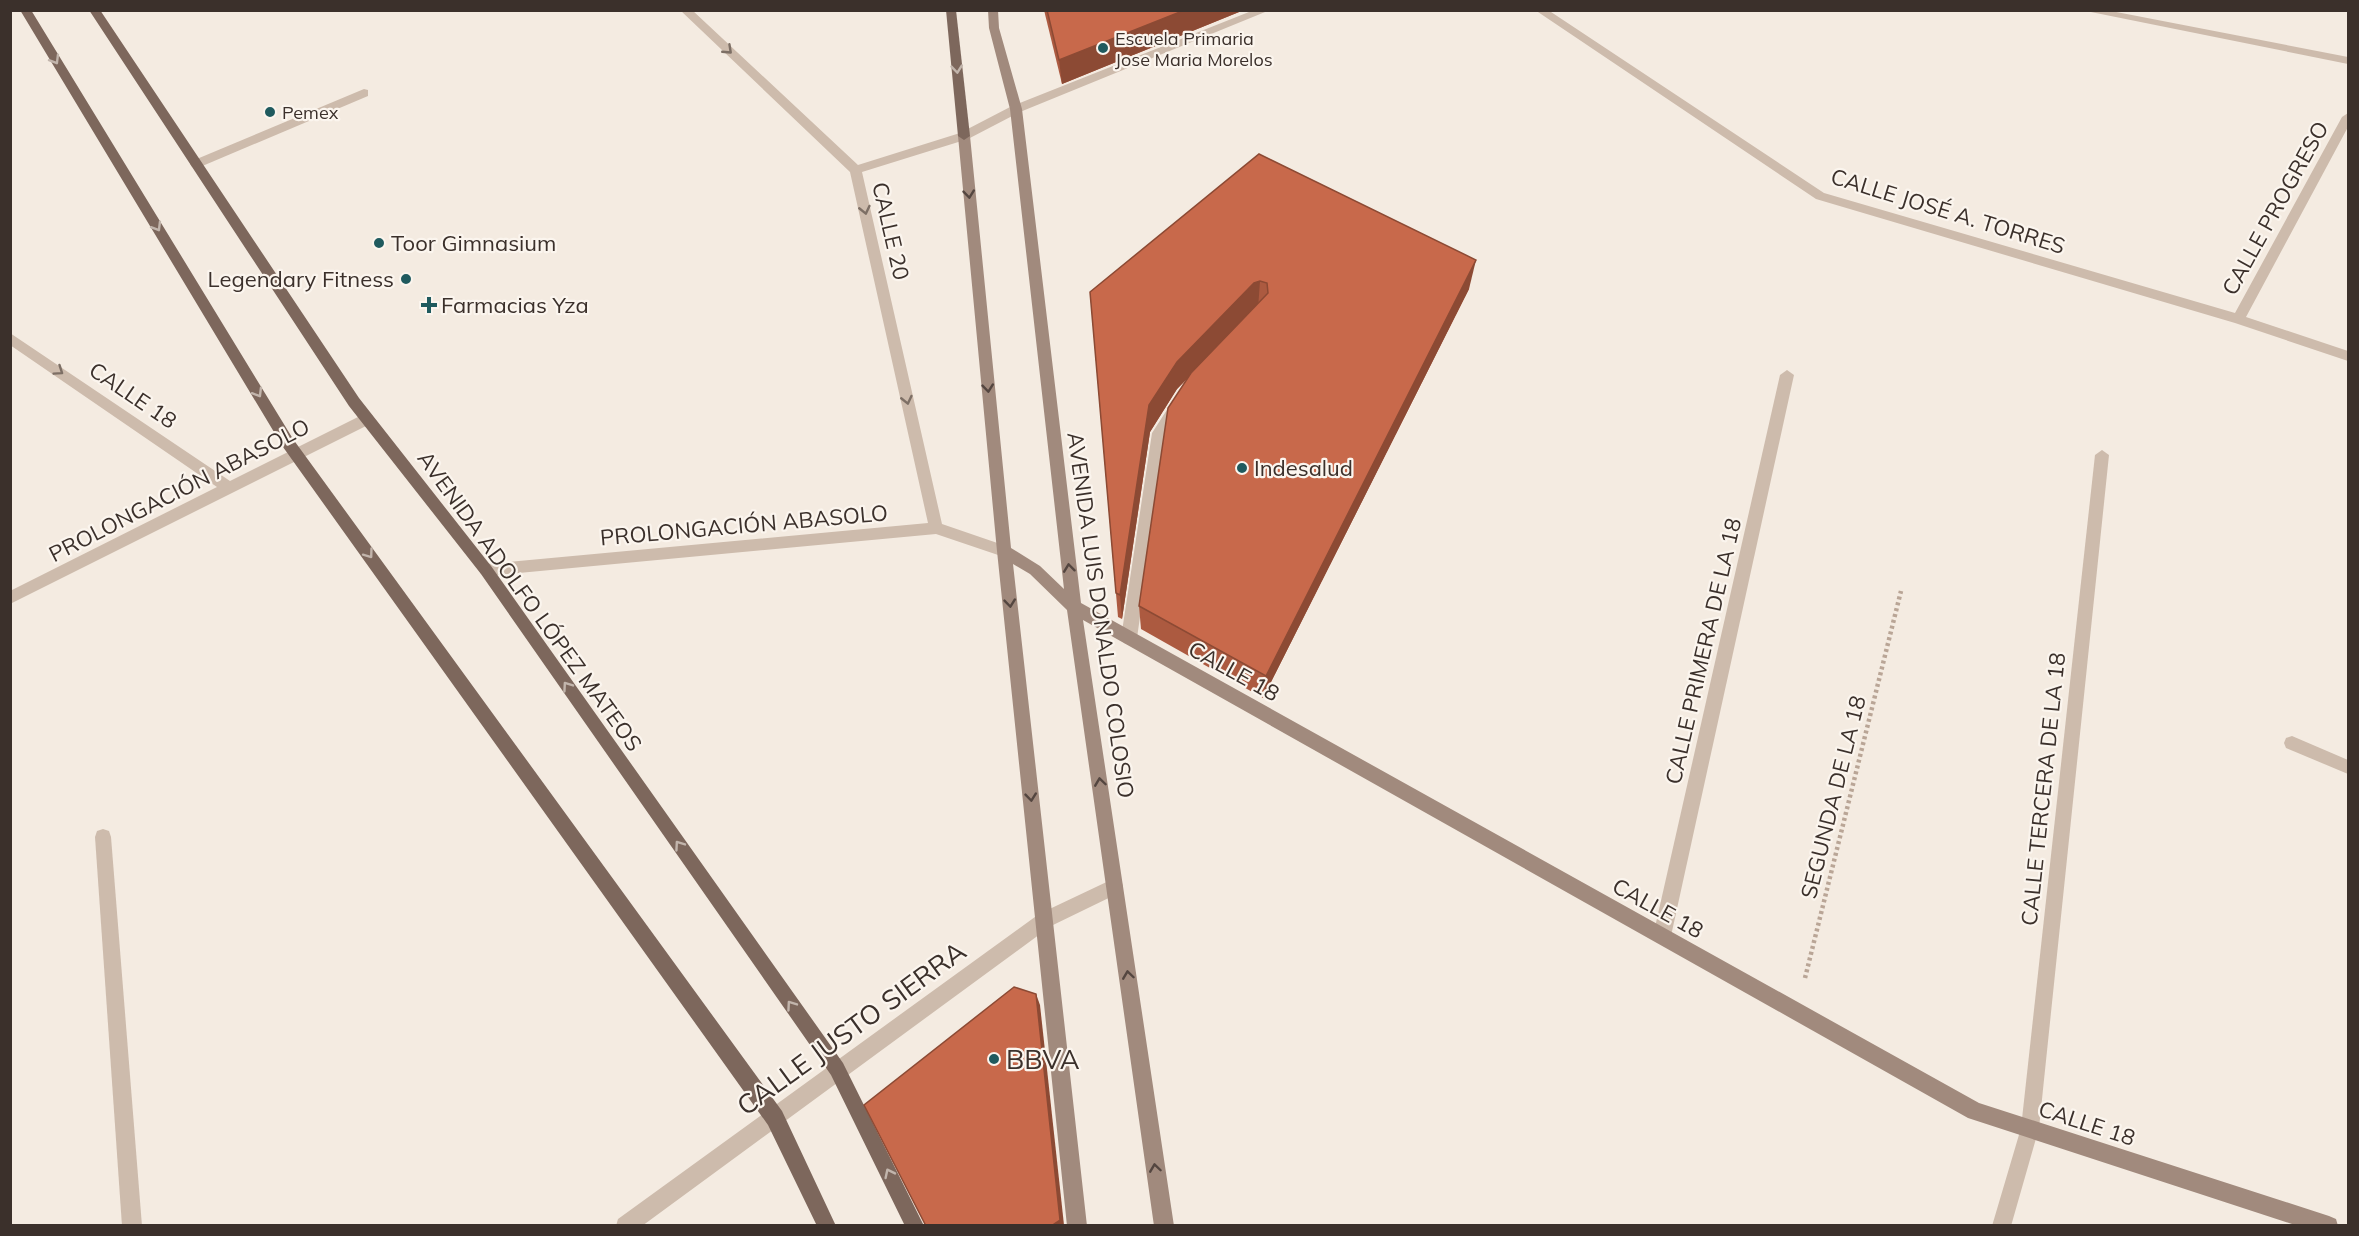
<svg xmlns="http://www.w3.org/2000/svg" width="2359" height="1236" font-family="Mulish,sans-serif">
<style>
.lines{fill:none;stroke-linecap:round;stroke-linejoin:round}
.path{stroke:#b9a596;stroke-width:4.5;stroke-dasharray:3 3;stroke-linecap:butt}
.service{fill:#cdbbac;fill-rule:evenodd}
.minor{fill:#cdbbac;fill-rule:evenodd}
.secondary{fill:#a18a7d;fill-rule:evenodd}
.primary{fill:#7d675c;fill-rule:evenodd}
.wall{fill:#ac5a40}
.shaded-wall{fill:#8c4a34}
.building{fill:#c8694b;stroke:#8c4a34;stroke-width:1.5}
.oneway{stroke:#7d6f65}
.oneway2{stroke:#c2b5ac}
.oneway3{stroke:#544640}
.poi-dot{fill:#1f5a5e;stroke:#fbf5ee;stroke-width:2}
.labels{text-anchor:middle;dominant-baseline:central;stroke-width:4.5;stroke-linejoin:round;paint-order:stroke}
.far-poi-label{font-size:18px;fill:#3b302b;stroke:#fbf5ee;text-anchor:start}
.street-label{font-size:22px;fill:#3b302b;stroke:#fbf5ee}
.poi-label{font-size:22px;fill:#3b302b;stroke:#fbf5ee;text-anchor:start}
.near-street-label{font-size:27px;fill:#3b302b;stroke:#fbf5ee}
.near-poi-label{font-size:27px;fill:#3b302b;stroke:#fbf5ee;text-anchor:start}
</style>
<rect width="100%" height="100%" fill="#f4ebe1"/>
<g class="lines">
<!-- path -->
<polyline class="path" points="1805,978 1901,591"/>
<!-- service -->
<g class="service">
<polygon points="364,89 368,90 368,96 200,167 192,167 190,164 192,161"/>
<polygon points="1177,401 1184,406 1166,434 1137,638 1134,643 1129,645 1124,643 1121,638 1152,433 1172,402"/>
<polygon points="2030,1119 2037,1121 2039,1128 2011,1226 1992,1226 2021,1128 2023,1121"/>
</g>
<!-- minor -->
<g class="minor">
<polygon points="680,10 692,10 858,165 960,133 1012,106 1254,10 1270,10 1020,112 968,139 862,172 942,524 1009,547 1011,551 1009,555 1004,557 936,534 486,576 481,574 479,570 481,566 486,564 928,523 850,172"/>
<polygon points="1535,10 1548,10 1824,193 2235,313 2342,117 2348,113 2348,127 2246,317 2348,351 2348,361 2235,323 1816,199"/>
<polygon points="2081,10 2106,10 2348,57 2348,64"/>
<polygon points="10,333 230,481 362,415 372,415 374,419 372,423 10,604 10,591 217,487 10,345"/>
<polygon points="1787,370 1794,375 1671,936 1668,942 1662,944 1656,942 1653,936 1780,375"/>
<polygon points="2102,450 2109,455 2039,1128 2037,1135 2030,1137 2023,1135 2021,1128 2095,455"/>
<polygon points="2292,736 2348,760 2348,774 2286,748 2284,743 2286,738"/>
<polygon points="103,829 109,831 111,837 142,1226 122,1226 95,837 97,831"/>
<polygon points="1115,878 1121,880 1123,886 1121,892 1051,926 642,1226 616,1226 618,1219 1039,914"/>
</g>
<!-- secondary -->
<polygon class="secondary" points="988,10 998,10 999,28 1022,109 1081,603 1979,1103 2329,1216 2336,1219 2338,1226 2298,1226 1968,1118 1083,620 1174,1226 1154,1226 1067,610 1030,574 1013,564 1087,1226 1067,1226 997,551 958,136 964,132 970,136 1011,548 1040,566 1064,589 1010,109 989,28"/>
<!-- primary -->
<g class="primary">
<polygon points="20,10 31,10 293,439 782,1111 836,1226 817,1226 768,1125 283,447"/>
<polygon points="89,10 100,10 359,398 491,566 843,1063 924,1226 905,1226 831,1075 481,574 349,406"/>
<polygon points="946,10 956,10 970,136 964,140 958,136"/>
</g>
</g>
<!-- wall -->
<g class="wall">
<polygon points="1044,10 1244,10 1062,84"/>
<polygon points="1259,154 1469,289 1263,698 1141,629 1139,606 1187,379 1177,389 1150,432 1122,619 1118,617 1090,292"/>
</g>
<!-- shaded-wall -->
<g class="shaded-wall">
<polygon points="1185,10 1244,10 1062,84 1059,60"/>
<polygon points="1476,260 1469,289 1263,698 1266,676"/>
<polygon points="1260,281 1258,309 1252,311 1177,389 1150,432 1122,619 1120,595 1149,405 1177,362 1254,283"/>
<polygon points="1036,994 1040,1005 1064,1225 1051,1226"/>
</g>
<!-- building -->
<g class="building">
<polygon points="1047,10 1185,10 1059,60"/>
<polygon points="1259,154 1476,260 1266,676 1139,606 1168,408 1191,373 1268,293 1267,283 1260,281 1254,283 1177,362 1149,405 1120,595 1116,593 1090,292"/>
<polygon points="1014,987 1036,994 1060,1220 1051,1226 926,1226 864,1105"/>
</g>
<!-- one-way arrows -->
<defs><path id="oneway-chevron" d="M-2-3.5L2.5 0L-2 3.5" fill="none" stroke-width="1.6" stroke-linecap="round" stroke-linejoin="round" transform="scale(1.5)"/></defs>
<g class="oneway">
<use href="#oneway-chevron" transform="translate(728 50) rotate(43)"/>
<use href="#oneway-chevron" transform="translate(865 210) rotate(77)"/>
<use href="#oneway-chevron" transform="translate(59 371) rotate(34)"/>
<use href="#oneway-chevron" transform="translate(907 400) rotate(77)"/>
</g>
<g class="oneway2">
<use href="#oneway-chevron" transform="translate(55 60) rotate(59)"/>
<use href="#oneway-chevron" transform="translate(957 69) rotate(84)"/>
<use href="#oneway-chevron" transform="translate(157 227) rotate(59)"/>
<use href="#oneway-chevron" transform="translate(258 393) rotate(59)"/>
<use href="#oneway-chevron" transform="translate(369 554) rotate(54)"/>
<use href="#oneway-chevron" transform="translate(567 686) rotate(-125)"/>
<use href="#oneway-chevron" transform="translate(679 845) rotate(-125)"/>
<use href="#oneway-chevron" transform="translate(791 1005) rotate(-125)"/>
<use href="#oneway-chevron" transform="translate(889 1173) rotate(-116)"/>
</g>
<g class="oneway3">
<use href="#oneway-chevron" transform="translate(969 194) rotate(84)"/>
<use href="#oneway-chevron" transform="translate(988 388) rotate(84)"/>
<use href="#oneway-chevron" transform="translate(1069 568) rotate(-97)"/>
<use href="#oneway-chevron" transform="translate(1010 603) rotate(84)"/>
<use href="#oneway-chevron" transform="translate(1100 782) rotate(-98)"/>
<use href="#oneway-chevron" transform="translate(1031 797) rotate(84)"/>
<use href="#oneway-chevron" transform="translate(1128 975) rotate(-98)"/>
<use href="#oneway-chevron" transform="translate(1155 1168) rotate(-98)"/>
</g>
<!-- markers -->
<g class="poi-dot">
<circle cx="1103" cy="48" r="6"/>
<circle cx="270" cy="112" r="6"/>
<circle cx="379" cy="243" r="6"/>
<circle cx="406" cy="279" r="6"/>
<path d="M426 296h6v6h6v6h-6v6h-6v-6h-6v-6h6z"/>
<circle cx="1242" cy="468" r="6"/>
<circle cx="994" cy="1059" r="6"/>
</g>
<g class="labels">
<!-- far-poi labels -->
<g class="far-poi-label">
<text x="1115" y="38">Escuela Primaria<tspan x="1115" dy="21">Jose Maria Morelos</tspan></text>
<text x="282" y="112">Pemex</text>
</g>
<!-- street labels -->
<g class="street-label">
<text transform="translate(2275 208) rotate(-61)">CALLE PROGRESO</text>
<text transform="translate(1948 211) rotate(17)">CALLE JOSÉ A. TORRES</text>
<text transform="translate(891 231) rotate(77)">CALLE 20</text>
<text transform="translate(133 395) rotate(34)">CALLE 18</text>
<text transform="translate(179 490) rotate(-27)">PROLONGACIÓN ABASOLO</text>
<text transform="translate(744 525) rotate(-5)">PROLONGACIÓN ABASOLO</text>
<text transform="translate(530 601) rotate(54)">AVENIDA ADOLFO LÓPEZ MATEOS</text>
<text transform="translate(1101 615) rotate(82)">AVENIDA LUIS DONALDO COLOSIO</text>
<text transform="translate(1703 651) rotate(-77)">CALLE PRIMERA DE LA 18</text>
<text transform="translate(1234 671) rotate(29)">CALLE 18</text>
<text transform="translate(2043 789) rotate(-84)">CALLE TERCERA DE LA 18</text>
<text transform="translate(1833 797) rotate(-76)">SEGUNDA DE LA 18</text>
<text transform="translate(1658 908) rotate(29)">CALLE 18</text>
<text transform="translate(2087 1123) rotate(18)">CALLE 18</text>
</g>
<!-- poi labels -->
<g class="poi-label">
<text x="391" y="243">Toor Gimnasium</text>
<text x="394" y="279" text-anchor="end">Legendary Fitness</text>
<text x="441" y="305">Farmacias Yza</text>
<text x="1254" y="468">Indesalud</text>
</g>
<!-- near-street labels -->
<g class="near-street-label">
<text transform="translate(851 1028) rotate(-36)">CALLE JUSTO SIERRA</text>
</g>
<!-- near-poi labels -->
<g class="near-poi-label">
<text x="1006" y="1059">BBVA</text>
</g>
</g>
<!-- border -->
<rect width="2359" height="1236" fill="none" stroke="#3b302b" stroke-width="24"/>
</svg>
